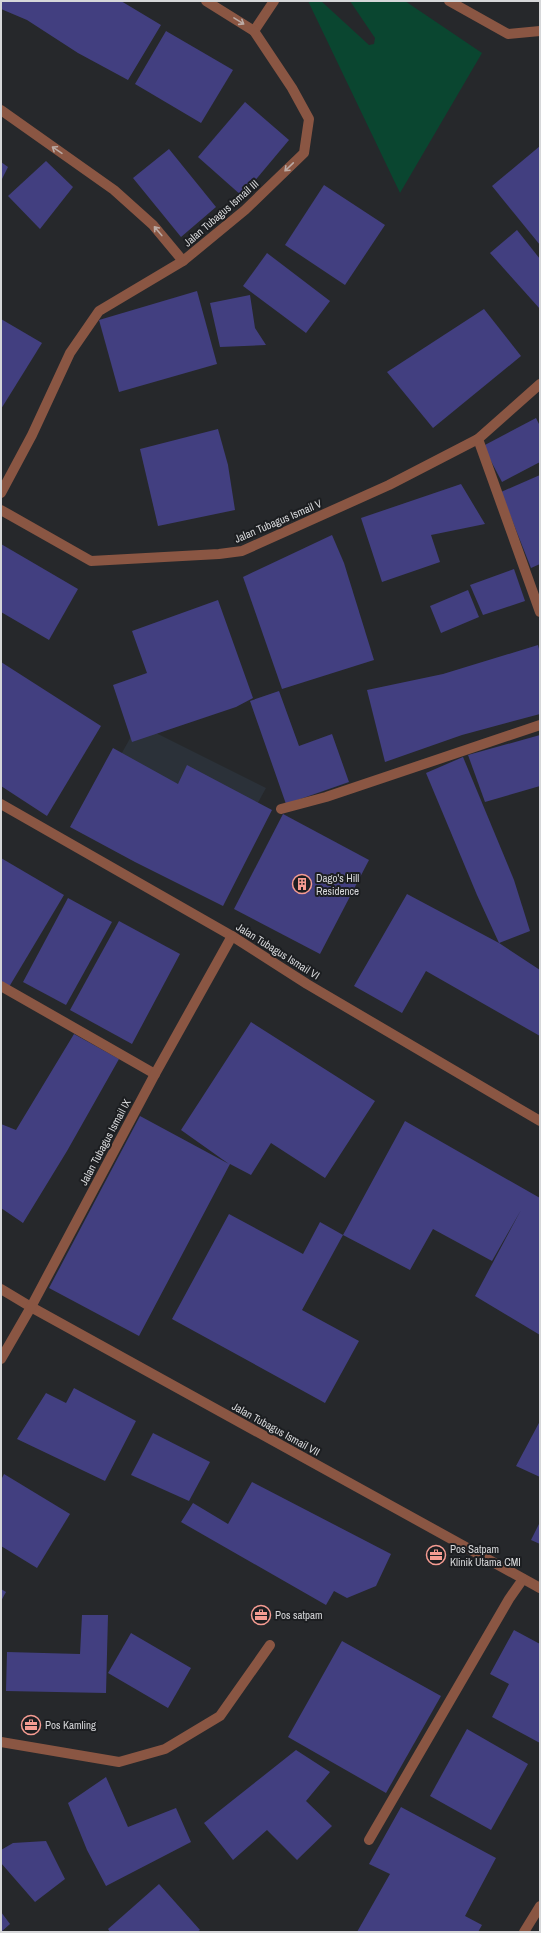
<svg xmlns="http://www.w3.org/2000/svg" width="541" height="1933" font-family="'Archivo Narrow',sans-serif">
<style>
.built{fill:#2b3139}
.green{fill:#0a4630}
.building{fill:#423f80}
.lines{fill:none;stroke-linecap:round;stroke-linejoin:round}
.minor{stroke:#8a5643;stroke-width:10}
.oneway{stroke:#bbaaa4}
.labels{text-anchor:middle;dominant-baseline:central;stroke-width:4;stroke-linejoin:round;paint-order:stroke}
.street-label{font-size:11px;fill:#d6d7d9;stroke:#1c1e21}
.poi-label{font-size:11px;fill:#d6d7d9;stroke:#1c1e21;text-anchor:start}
</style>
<rect width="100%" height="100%" fill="#26282b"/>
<!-- built -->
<polygon class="built" points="138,724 266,788 214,883 84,821"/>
<!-- green -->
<polygon class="green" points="308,1 321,1 369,45 374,44 375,38 350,1 405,1 482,53 400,193"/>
<!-- building -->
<g class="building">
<polygon points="1,1 121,1 161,25 128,80 78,53 27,20 1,9"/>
<polygon points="166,31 233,70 201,123 135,84"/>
<polygon points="245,102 289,140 242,196 198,157"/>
<polygon points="540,146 540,245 492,186"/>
<polygon points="169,149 216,207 181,237 133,178"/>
<polygon points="46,161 73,187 40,229 8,196"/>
<polygon points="1,162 8,167 1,181"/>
<polygon points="324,185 385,225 345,285 285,245"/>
<polygon points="517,230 540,259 540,309 490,253"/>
<polygon points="267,253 330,301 306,333 243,286"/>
<polygon points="197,291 217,364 119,392 99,320"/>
<polygon points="250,295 255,328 266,345 220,347 210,303"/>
<polygon points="484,309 521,356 433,428 387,372"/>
<polygon points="1,319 42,343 1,409"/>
<polygon points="536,418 540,426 540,462 502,482 483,446"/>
<polygon points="218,429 228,465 235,510 158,526 140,449"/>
<polygon points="540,475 540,564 531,568 501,492"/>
<polygon points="461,484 485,524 431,535 440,562 382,582 361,518"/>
<polygon points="332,535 344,563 374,660 282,689 243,577"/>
<polygon points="1,544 78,589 49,640 1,612"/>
<polygon points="514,569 525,601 483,615 470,585"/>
<polygon points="468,590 479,617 441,633 430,606"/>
<polygon points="218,600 253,698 236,707 132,742 113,685 147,673 132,631"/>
<polygon points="538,645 540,653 540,714 462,735 385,762 367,690 443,674"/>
<polygon points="1,662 101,726 47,816 1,786"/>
<polygon points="279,691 299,746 332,734 349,782 286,804 250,701"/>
<polygon points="540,735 540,786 485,802 468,755"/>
<polygon points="113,748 178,784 187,765 272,810 223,906 135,862 70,827"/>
<polygon points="463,757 514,880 530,931 499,943 477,895 426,773"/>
<polygon points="283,814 369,860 320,954 234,909"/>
<polygon points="1,858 64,895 9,987 1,982"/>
<polygon points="407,894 499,943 540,970 540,1036 426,971 402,1013 354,986"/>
<polygon points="68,898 112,922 66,1005 23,982"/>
<polygon points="119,921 180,954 132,1044 70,1010"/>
<polygon points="251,1022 375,1101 325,1178 271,1143 251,1175 230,1164 139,1336 49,1288 140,1116 229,1164 181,1130"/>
<polygon points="74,1034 119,1059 67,1151 23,1223 1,1208 1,1124 16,1130"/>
<polygon points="405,1121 540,1198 540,1335 475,1296 521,1210 492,1261 433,1229 410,1270 343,1235"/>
<polygon points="229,1214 303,1254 320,1222 343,1235 302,1310 359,1341 325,1403 172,1319"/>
<polygon points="74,1388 136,1421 105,1481 17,1439 46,1393 66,1403"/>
<polygon points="540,1421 540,1477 516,1466"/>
<polygon points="153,1433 210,1462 189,1501 131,1475"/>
<polygon points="4,1474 70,1514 37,1568 1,1546 1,1480"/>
<polygon points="252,1482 391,1554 376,1586 347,1598 334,1591 326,1605 181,1522 193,1503 228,1524"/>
<polygon points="540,1522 540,1544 531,1540"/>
<polygon points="1,1589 6,1592 1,1601"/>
<polygon points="82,1615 108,1615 106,1693 6,1691 7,1652 80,1654"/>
<polygon points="514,1630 540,1644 540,1743 492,1717 509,1684 490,1674"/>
<polygon points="131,1633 191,1668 168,1708 108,1673"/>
<polygon points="342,1641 441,1696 386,1793 288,1737"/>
<polygon points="467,1729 528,1764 491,1830 430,1796"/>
<polygon points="296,1750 330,1772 306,1801 332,1826 297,1860 267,1830 233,1860 204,1823"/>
<polygon points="106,1777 128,1827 176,1808 191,1842 106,1886 87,1850 68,1803"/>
<polygon points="401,1807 496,1858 465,1916 482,1925 478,1932 357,1932 390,1874 369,1864"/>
<polygon points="46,1841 65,1879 35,1902 1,1863 1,1850 13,1843"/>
<polygon points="159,1884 200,1930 197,1932 110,1932 108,1929"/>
<polygon points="1,1912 10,1924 1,1932"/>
</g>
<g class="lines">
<!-- minor -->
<g class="minor">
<polyline points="449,1 508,34 540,31"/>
<polyline points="254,31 274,1"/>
<polyline points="1,110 114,190 153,225 183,261"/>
<polyline points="478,439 540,612"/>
<polyline points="1,493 32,435 70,353 99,311 183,261 245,210 304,153 309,119 292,88 254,31 206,1"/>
<polyline points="1,510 91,561 219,554 242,551 389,485 478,439 540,384"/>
<polyline points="1,804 232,936 307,984 540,1121"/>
<polyline points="281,809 326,797 540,725"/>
<polyline points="1,986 155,1074"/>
<polyline points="1,1289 31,1307 540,1588"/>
<polyline points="1,1359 31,1307 155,1074 232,936"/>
<polyline points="1,1742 119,1762 165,1749 220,1716 270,1645"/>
<polyline points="369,1840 509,1599 523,1579"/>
<polyline points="524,1932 540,1906"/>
</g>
</g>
<!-- one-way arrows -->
<defs><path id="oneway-shaft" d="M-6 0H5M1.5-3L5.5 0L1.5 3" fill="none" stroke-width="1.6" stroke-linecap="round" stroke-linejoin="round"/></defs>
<g class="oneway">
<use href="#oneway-shaft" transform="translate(239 21) rotate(32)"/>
<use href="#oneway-shaft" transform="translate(57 150) rotate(-146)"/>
<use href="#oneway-shaft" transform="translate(289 167) rotate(136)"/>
<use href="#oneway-shaft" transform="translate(158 231) rotate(-130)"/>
</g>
<!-- icons -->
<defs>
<symbol id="building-ring" viewBox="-11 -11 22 22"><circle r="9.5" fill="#1c1e21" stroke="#f59c92" stroke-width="1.5"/><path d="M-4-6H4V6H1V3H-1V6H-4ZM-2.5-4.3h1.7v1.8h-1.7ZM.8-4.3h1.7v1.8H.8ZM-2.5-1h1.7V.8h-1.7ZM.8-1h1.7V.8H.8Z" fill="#f59c92"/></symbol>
<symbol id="office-ring" viewBox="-11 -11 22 22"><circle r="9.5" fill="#1c1e21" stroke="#f59c92" stroke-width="1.5"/><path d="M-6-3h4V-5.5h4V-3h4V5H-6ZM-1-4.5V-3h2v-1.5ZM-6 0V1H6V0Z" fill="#f59c92"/></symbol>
</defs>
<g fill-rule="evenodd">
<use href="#building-ring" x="291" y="873" width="22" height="22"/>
<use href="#office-ring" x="425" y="1544" width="22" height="22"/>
<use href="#office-ring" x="250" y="1604" width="22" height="22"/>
<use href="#office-ring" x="20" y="1714" width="22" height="22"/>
</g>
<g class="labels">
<!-- street labels -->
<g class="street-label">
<text transform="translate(221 213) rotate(-41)">Jalan Tubagus Ismail III</text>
<text transform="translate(278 521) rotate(-23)">Jalan Tubagus Ismail V</text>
<text transform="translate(278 951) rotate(32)">Jalan Tubagus Ismail VI</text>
<text transform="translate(105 1142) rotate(-62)">Jalan Tubagus Ismail IX</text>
<text transform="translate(276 1429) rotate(29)">Jalan Tubagus Ismail VII</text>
</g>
<!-- poi labels -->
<g class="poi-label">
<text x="316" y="878">Dago's Hill<tspan x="316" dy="13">Residence</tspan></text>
<text x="450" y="1549">Pos Satpam<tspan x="450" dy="13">Klinik Utama CMI</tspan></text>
<text x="275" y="1615">Pos satpam</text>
<text x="45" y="1725">Pos Kamling</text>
</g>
</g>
<!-- border -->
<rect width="541" height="1933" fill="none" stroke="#d6d7d9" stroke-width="4"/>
</svg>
